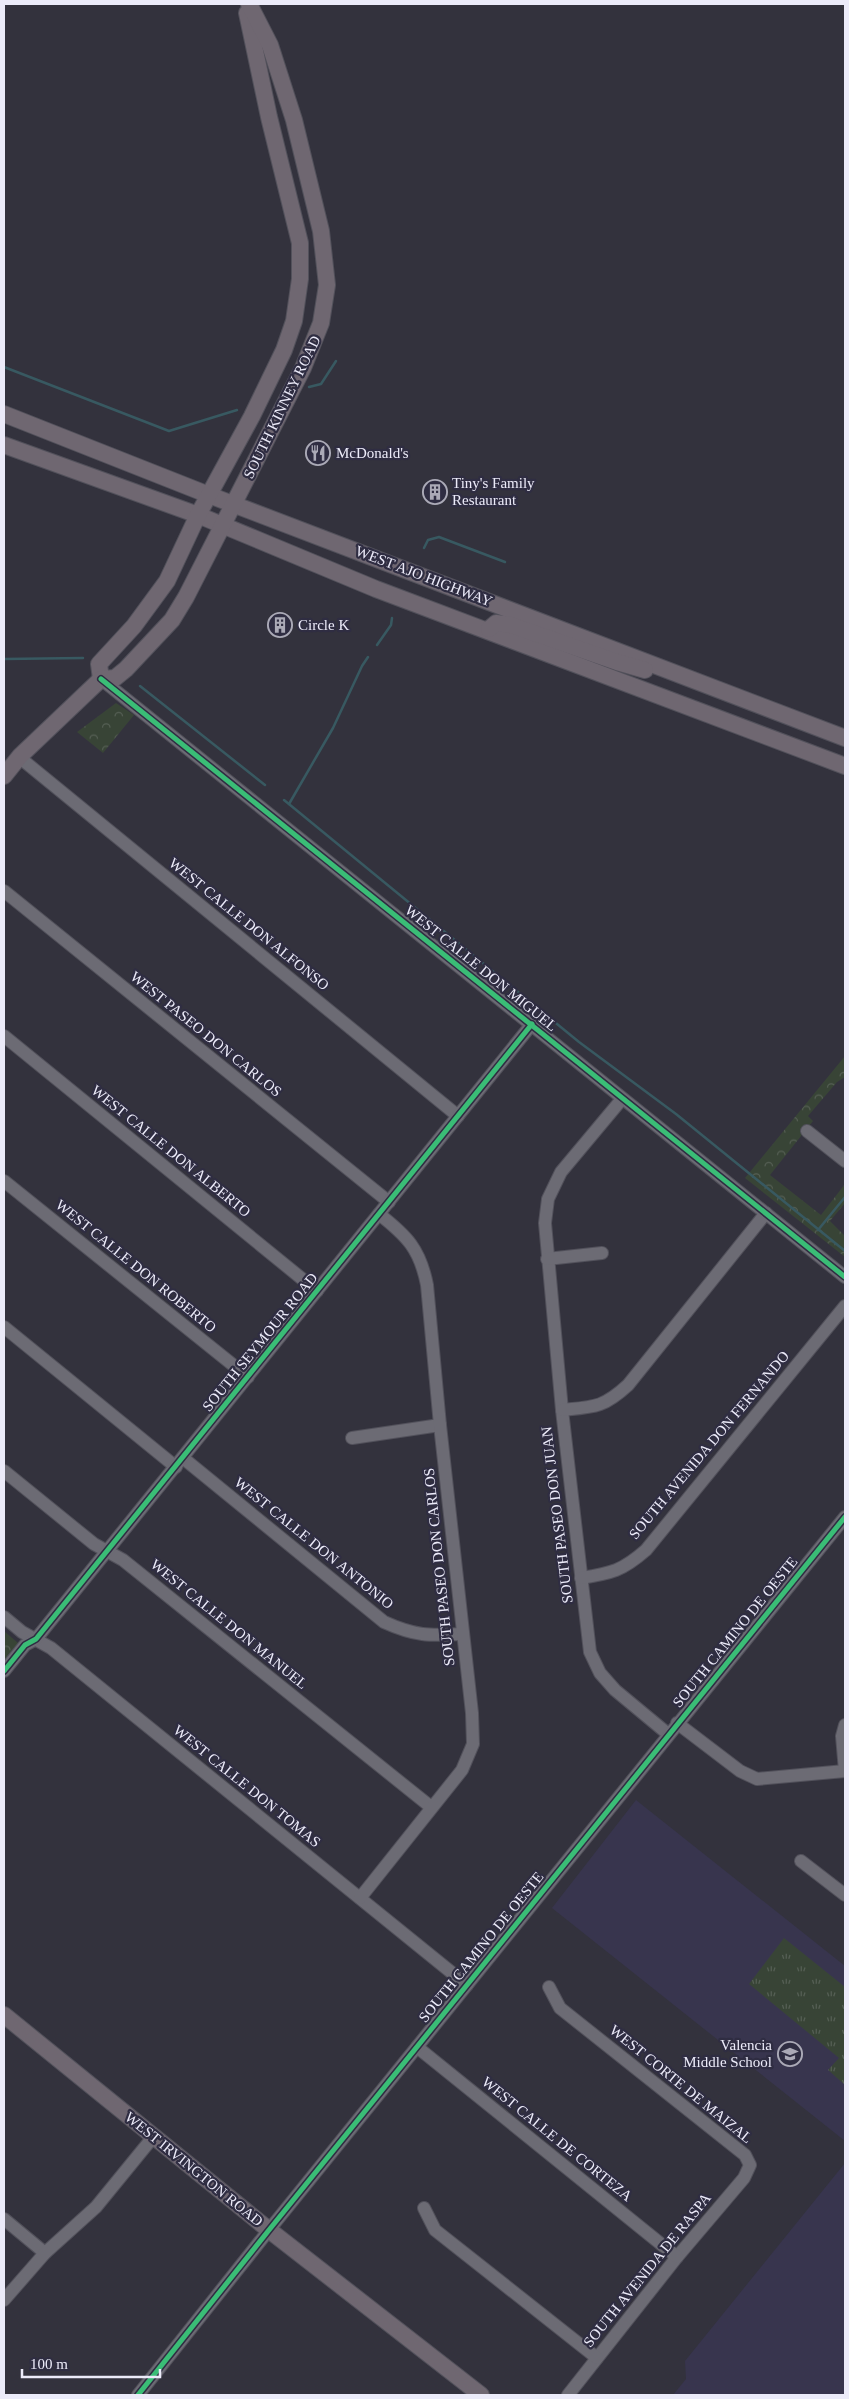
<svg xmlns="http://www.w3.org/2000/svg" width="849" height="2399" font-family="Georgia,serif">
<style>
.built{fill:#38354e}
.grass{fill:url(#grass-tufts)}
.forest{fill:url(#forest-crowns)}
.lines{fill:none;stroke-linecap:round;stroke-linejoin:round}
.stream{stroke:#385961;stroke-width:2.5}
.minor-casing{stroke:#52515b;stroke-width:14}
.major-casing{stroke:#52515b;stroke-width:18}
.minor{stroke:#6c6b74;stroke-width:12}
.major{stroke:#6f6771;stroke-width:16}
.cycleway-casing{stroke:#2f2d42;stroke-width:8}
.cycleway{stroke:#3abd76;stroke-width:5}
.labels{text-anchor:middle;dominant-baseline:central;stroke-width:4.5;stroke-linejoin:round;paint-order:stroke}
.street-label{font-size:15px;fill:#ecebf9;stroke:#2f2d42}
.poi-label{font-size:15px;fill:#ecebf9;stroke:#2f2d42;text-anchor:start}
</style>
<defs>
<pattern id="grass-tufts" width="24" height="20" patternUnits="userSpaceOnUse" patternTransform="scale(1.25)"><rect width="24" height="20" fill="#384436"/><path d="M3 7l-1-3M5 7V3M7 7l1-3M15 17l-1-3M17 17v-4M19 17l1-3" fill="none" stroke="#555f54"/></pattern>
<pattern id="forest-crowns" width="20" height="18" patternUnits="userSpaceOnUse" patternTransform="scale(1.25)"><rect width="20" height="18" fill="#384436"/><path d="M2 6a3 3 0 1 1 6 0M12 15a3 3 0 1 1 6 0" fill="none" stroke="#555f54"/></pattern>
</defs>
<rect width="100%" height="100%" fill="#33323d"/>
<!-- built -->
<g class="built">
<polygon points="636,1800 845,1966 845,2141 552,1908"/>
<polygon points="845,2163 845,2395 673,2395 686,2379 685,2361"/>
</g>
<!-- grass -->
<polygon class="grass" points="784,1938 845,1987 845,2085 828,2070 839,2058 749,1984"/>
<!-- forest -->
<g class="forest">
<polygon points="116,703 134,715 103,753 77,732"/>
<polygon points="845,1056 845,1077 837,1082 808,1116 813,1121 770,1175 821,1215 845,1184 845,1203 830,1221 845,1236 845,1257 745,1178"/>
<polygon points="4,1631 18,1643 4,1661"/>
</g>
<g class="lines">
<!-- stream -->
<g class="stream">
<polyline points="4,367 169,431 237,410"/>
<polyline points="309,387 321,384 336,361"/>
<polyline points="424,548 428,540 439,537 505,562"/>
<polyline points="377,645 391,625 392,618"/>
<polyline points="4,659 83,658"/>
<polyline points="140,686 265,785"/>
<polyline points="284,800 579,1042 676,1114 845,1251"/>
<polyline points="289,804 333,728 362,666 368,657"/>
<polyline points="818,1230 845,1197"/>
</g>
<defs>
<g id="minor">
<polyline points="101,679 845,1277"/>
<polyline points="19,757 458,1116"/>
<polyline points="4,891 389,1202"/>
<polyline points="4,1036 317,1291"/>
<polyline points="622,1099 561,1172 548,1199 545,1223 562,1410 590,1652 600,1673 615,1690 668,1734"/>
<polyline points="807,1131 845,1161"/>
<polyline points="4,1181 248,1377"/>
<polyline points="547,1259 602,1253"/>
<polyline points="4,1327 176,1467"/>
<path d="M562,1410C594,1407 603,1408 628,1385L766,1213"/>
<polyline points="352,1438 440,1425"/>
<path d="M183,1458L384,1622C415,1636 429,1636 463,1634"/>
<polyline points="4,1471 94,1544 123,1560 431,1807"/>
<path d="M581,1578C612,1573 622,1571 646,1550L845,1306"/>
<polyline points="4,1617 22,1632 51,1648 467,1985"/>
<polyline points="4,1671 25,1645 36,1639 532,1024"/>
<polyline points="677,1723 740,1771 757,1779 845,1771"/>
<polyline points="845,1771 842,1736 845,1725"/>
<polyline points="801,1861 845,1895"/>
<path d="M360,1898L462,1770L473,1744L472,1713L440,1425L427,1285C420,1249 407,1236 379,1214"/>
<polyline points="549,1987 560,2008 745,2155 750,2165 744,2178 677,2257 568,2395"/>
<polyline points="417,2047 677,2257"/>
<polyline points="424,2208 435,2230 597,2358"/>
<polyline points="4,2219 45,2253"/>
<polyline points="4,2300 45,2253 96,2207 154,2136"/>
<polyline points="138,2395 269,2230 845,1517"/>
</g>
<g id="major">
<polyline points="4,414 209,495 845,738"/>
<polyline points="4,445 198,515 376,589 845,766"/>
<polyline points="489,629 496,623 511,625 617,662 645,670"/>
<polyline points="101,679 99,664 134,626 167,581 198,515 252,416 284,350 294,321 300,279 300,243 269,117 247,13"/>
<polyline points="4,776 20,756 101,679 115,678 126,669 172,620 186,597 303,368 321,323 327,285 321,231 294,120 270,45 249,4"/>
<polyline points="4,2015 269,2230 481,2395"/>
</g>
</defs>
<!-- minor casing -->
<use href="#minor" class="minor-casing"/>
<!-- major casing -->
<use href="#major" class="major-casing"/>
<!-- minor -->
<use href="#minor" class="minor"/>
<!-- major -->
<use href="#major" class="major"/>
<defs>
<g id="cycleway">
<polyline points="101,679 845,1277"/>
<polyline points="4,1671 25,1645 36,1639 532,1024"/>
<polyline points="138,2395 269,2230 845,1517"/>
</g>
</defs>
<!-- cycleway casing -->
<use href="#cycleway" class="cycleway-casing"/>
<!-- cycleway -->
<use href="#cycleway" class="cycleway"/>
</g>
<!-- icons -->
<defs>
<symbol id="restaurant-ring" viewBox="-11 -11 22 22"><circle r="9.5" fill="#2f2d42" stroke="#abaab7" stroke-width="1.5"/><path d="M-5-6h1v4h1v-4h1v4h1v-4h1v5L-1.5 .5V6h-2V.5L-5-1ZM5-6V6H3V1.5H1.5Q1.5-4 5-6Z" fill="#abaab7"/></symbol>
<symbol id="building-ring" viewBox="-11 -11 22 22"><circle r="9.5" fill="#2f2d42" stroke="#abaab7" stroke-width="1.5"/><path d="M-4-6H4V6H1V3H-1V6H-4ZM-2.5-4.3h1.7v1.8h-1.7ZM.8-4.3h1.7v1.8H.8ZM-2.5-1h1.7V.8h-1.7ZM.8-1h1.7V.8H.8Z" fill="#abaab7"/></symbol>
<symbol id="school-ring" viewBox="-11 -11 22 22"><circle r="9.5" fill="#2f2d42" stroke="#abaab7" stroke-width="1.5"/><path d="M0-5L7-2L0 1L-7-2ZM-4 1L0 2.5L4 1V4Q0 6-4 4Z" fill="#abaab7"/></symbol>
</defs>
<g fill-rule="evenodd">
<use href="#restaurant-ring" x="304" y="439" width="28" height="28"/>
<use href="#building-ring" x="421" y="478" width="28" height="28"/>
<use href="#building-ring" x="266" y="611" width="28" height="28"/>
<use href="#school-ring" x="776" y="2040" width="28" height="28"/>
</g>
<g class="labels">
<!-- street labels -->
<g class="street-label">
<text transform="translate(282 407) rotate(-64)">SOUTH KINNEY ROAD</text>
<text transform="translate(424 576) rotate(21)">WEST AJO HIGHWAY</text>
<text transform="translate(249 924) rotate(39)">WEST CALLE DON ALFONSO</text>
<text transform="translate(481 968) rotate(39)">WEST CALLE DON MIGUEL</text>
<text transform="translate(206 1034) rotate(39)">WEST PASEO DON CARLOS</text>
<text transform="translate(171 1151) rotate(39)">WEST CALLE DON ALBERTO</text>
<text transform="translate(136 1266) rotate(39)">WEST CALLE DON ROBERTO</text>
<text transform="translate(260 1342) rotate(-51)">SOUTH SEYMOUR ROAD</text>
<text transform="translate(709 1445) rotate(-50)">SOUTH AVENIDA DON FERNANDO</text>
<text transform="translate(557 1515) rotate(-97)">SOUTH PASEO DON JUAN</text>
<text transform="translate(314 1543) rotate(39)">WEST CALLE DON ANTONIO</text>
<text transform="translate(439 1567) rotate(-96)">SOUTH PASEO DON CARLOS</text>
<text transform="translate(229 1624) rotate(39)">WEST CALLE DON MANUEL</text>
<text transform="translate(735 1632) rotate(-51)">SOUTH CAMINO DE OESTE</text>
<text transform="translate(247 1786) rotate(39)">WEST CALLE DON TOMAS</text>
<text transform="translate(481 1947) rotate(-51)">SOUTH CAMINO DE OESTE</text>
<text transform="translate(681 2084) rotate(39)">WEST CORTE DE MAIZAL</text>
<text transform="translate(557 2139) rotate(39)">WEST CALLE DE CORTEZA</text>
<text transform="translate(194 2169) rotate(39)">WEST IRVINGTON ROAD</text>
<text transform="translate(647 2270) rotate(-51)">SOUTH AVENIDA DE RASPA</text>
</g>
<!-- poi labels -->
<g class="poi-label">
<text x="336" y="453">McDonald's</text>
<text x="452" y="483">Tiny's Family<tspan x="452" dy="17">Restaurant</tspan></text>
<text x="298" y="625">Circle K</text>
<text x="772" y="2045" text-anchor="end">Valencia<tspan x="772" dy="17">Middle School</tspan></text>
</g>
</g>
<!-- border -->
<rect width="849" height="2399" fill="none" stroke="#ecebf9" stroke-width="10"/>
<!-- scale -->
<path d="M22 2369v8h138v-8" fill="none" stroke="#ecebf9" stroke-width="2.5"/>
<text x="30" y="2369" font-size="15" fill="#ecebf9" stroke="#2f2d42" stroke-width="4" paint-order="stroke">100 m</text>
</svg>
